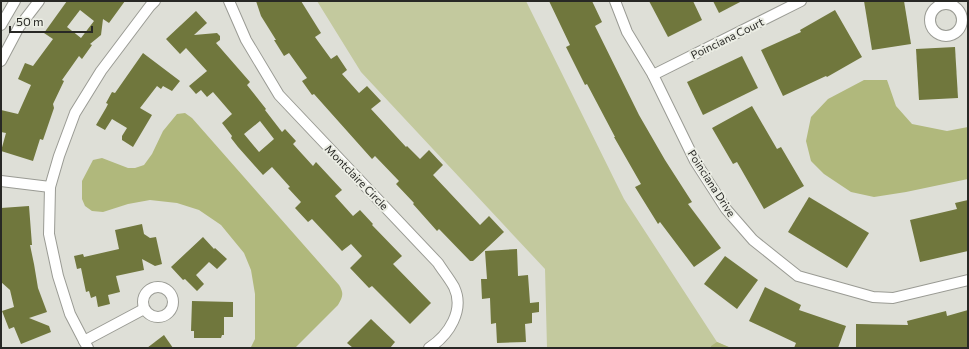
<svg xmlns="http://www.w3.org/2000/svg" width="969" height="349" font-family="Commissioner,sans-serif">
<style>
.green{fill:#c3c99e}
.water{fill:#b0b87c}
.building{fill:#70773d;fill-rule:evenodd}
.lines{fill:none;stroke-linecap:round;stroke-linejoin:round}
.street-casing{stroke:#9a9b94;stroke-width:12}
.street{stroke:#fff;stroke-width:10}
.labels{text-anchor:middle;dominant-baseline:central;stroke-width:4;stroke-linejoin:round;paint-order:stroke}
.street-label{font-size:11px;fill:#282825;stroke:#ebede4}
</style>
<rect width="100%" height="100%" fill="#dedfd7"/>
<!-- green -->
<polygon class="green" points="317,1 526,1 624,199 717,342 731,348 547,348 545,269 361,72"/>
<!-- water -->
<g class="water">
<polygon points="864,80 887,80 896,106 912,124 947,131 968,127 968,179 906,192 874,197 851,192 824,174 811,161 806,141 811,117 828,99"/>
<path d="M185,113L192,118L339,285C344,293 343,297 338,305L295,348H249L251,347L255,339V294L251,270L244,253L221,225L199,210L177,203L150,200L128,204L103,212L92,211L85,206L82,199V181L93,160L102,158L128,168H135L144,165L152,154L163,131L177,114Z"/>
<polygon points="717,342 731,348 711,348 711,346"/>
</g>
<!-- building -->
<g class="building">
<path d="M67,1H125L109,23L103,19L101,35L90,44L92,45L82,59L79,56L62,80L64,81L53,104L54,108L43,140L40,139L33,161L1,151L6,133L1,132V110L18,114L31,85L18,79L25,63L33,66L53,39L44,33ZM80,10L94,21L81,38L67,27Z"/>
<polygon points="256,1 301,1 321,33 315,37 331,59 337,55 347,70 342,74 359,93 367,86 381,101 371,109 406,147 407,146 420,159 429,150 443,165 433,175 480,225 489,216 504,232 473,261 470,261 439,229 437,231 413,204 414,203 396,184 399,181 375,156 372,159 314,94 312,95 302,81 307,78 289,53 284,56 274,40 276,40 261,16"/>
<polygon points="549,1 592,1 602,22 595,26 639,115 665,160 692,202 688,204 721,248 694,267 660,222 658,224 635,187 641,184 614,137 615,137 587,84 585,85 566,47 570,45"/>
<polygon points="649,1 693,1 702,20 668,37"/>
<polygon points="713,1 742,1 719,13"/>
<polygon points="864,1 904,1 911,44 872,50"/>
<polygon points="835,10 862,57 827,77 826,76 783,96 761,50 801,32 800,30"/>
<path d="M196,11L207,23L194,35L217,33L220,36V40L216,43L250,82L247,85L266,109L265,110L282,132L285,129L296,141L293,144L313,166L316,162L342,190L335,196L353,216L360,210L373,224L372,225L402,256L393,264L431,303L410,324L372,286L369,288L350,268L362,256L351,244L342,251L312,219L308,222L295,208L301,202L288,188L290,187L272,167L263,175L238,147L231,138L232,136L222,123L232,114L213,92L207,97L201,90L196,94L189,86L207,71L186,48L180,54L166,39ZM260,121L274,139L259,152L244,134Z"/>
<polygon points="955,47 958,98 919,100 916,49"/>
<polygon points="143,53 180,81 172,91 163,86 161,89 157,86 140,108 152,115 133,147 122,140 122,136 127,128 112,119 105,130 96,125 106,108 108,104 106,103 112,92 115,93"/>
<polygon points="742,56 758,88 703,115 687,82"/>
<polygon points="752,106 777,149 781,147 804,186 764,209 737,162 733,164 712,128"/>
<polygon points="809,197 869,233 847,268 788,232"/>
<polygon points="968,200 968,251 920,262 910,220 957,209 955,203"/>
<polygon points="29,206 32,245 30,245 34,264 38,288 47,312 29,318 49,326 51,332 21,344 14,327 9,329 2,311 14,307 10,290 1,282 1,208"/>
<polygon points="142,224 144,234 150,238 156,237 162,264 155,266 142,259 144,270 116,276 120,292 108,295 110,304 98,307 96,296 91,298 89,291 86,292 81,268 77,269 74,256 83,254 84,257 119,249 115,230"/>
<polygon points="203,237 214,249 215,248 227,259 217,269 209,262 196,275 204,284 197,291 185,279 183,280 171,267"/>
<polygon points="517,249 518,276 528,275 530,303 539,302 539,312 532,313 532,323 525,324 526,342 497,343 496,323 491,324 490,298 482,299 481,279 487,279 485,251"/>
<polygon points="725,256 758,280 737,309 704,284"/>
<polygon points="765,287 801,305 799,310 846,326 838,348 794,348 796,343 749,321"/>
<polygon points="192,301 233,302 233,317 224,317 224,335 222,335 221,338 194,338 194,331 191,331"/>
<polygon points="968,310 968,348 856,348 856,324 908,325 907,321 946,311 947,316"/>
<polygon points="371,319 395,342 390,348 353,348 347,343"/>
<polygon points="164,335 173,348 147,348"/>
</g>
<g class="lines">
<defs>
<g id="street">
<path d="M229,1L246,40L279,95L438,263C443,271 449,278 454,287C465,310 449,335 429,348"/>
<polyline points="615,1 627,32 653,75 695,161 726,209 753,240 798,276 873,297 893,298 968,280"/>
<circle cx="946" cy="20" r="16"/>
<polyline points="1,25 15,1"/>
<polyline points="1,61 19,27 39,1"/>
<polyline points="653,75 801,1"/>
<polyline points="1,181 50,187"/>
<circle cx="158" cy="302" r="15"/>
<polyline points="84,341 144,309"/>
<polyline points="88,348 84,341 70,314 58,276 49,234 50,187 59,156 75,113 101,71 150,6 155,1"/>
</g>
</defs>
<!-- street casing -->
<use href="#street" class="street-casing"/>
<!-- street -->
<use href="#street" class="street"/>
</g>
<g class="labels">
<!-- street labels -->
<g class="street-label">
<text transform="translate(727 38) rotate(-26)">Poinciana Court</text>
<text transform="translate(357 177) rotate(46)">Montclaire Circle</text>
<text transform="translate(712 183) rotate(57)">Poinciana Drive</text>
</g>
</g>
<!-- border -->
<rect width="969" height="349" fill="none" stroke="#282825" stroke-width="4"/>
<!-- scale -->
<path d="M10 26v6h82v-6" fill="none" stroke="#282825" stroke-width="2"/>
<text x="16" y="26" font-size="12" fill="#282825" stroke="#ebede4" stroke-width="3" paint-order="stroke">50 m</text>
</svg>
